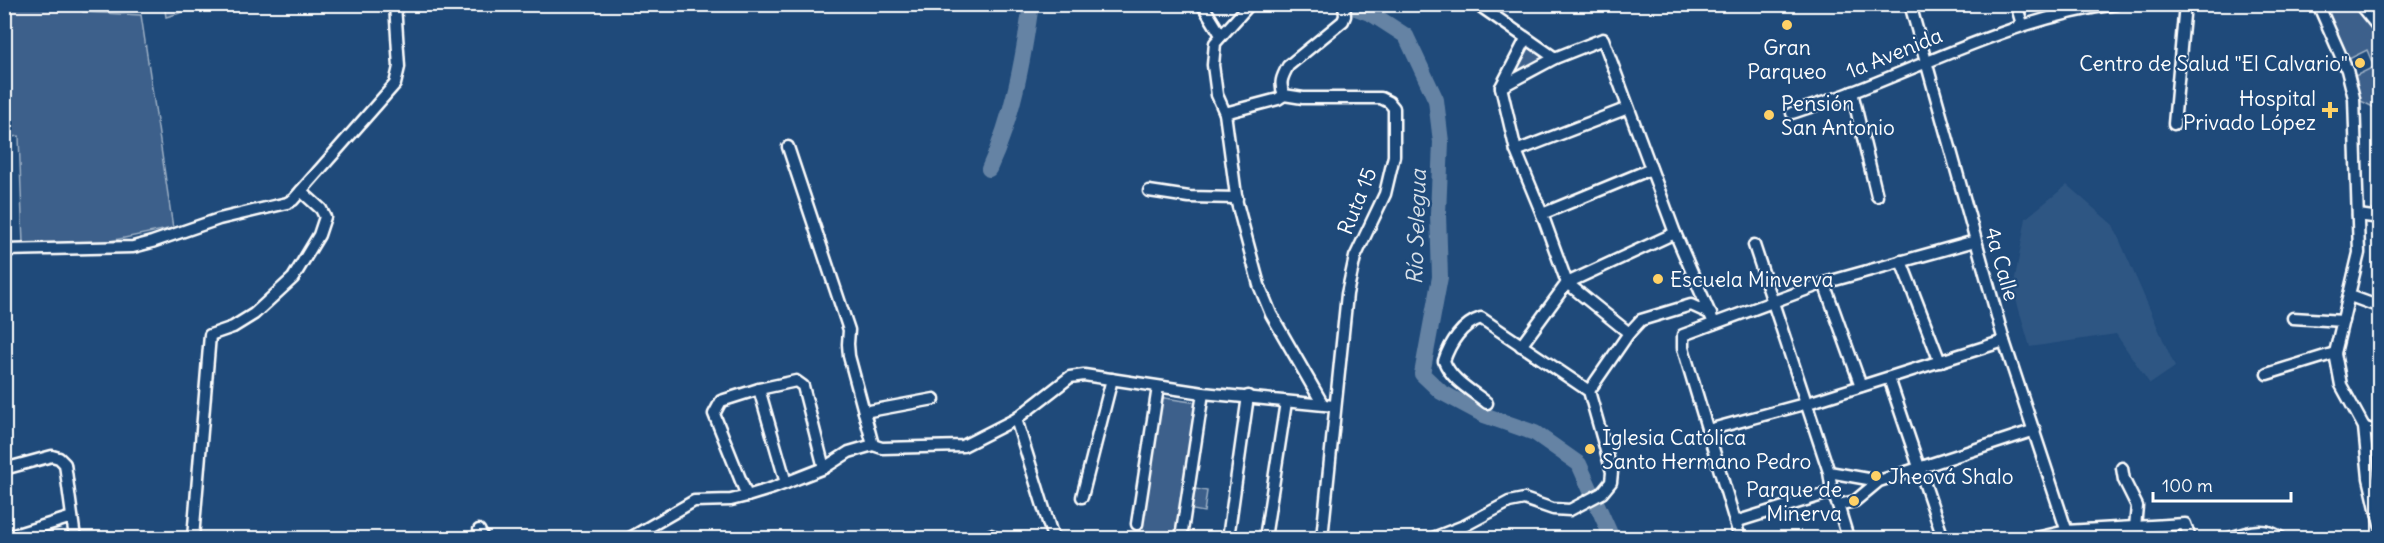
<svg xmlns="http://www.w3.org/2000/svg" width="2384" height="543" font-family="Delius,sans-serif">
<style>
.built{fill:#2e5683}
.green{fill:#3c618b;stroke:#9eb0c5;stroke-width:1.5}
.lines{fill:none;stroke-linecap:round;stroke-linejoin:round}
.river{stroke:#6583a4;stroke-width:16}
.pedestrian-casing{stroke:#fff;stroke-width:13}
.minor-casing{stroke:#fff;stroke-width:15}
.pedestrian{stroke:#1f4a7a;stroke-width:8}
.minor{stroke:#1f4a7a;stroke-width:10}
.poi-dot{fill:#ffd166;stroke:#1f4a7a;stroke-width:2}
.labels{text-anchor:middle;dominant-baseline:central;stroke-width:4.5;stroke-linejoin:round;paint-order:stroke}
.poi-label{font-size:21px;fill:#fff;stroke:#1f4a7a;text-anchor:start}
.street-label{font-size:21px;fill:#fff;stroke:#1f4a7a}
.water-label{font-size:22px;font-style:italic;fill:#d8e0e8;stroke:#1f4a7a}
</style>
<rect width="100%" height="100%" fill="#1f4a7a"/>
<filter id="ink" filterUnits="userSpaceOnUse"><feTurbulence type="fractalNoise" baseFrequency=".0167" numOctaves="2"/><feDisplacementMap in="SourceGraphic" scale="12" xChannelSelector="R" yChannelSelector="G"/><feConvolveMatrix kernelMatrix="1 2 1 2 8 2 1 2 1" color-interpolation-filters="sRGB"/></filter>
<g filter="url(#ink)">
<!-- built -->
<polygon class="built" points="2067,185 2113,225 2175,367 2150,384 2116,334 2030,347 2013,289 2026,218"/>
<!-- green -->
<g class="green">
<polygon points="164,4 208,4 208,5 166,17"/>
<polygon points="5,5 81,5 83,12 141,15 173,228 100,243 23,244 19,136 5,138"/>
<polygon points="2318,5 2379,5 2379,110 2355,98 2351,78 2374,67 2367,50 2345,61"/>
<polygon points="1527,42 1548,58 1514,76"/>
<polygon points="1158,397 1198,403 1179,538 1135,538 1139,534"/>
<polygon points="1190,488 1207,491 1204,512 1187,509"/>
</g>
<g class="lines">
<!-- river -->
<g class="river">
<polyline points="1345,4 1372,14 1406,36 1436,100 1441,142 1438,214 1440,277 1422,374 1441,392 1484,415 1535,433 1579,464 1612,538"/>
<path d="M989,169C1013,117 1023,61 1031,4"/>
</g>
<defs>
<polyline id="pedestrian" points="2358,4 2380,31"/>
<g id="minor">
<polyline points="1202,4 1221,35"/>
<polyline points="1250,4 1215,43 1213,65 1217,95 1225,113 1237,203 1259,285 1271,314 1322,403"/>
<polyline points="1477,4 1555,58"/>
<polyline points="1910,4 2004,341 2069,538"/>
<polyline points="2016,4 2022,24"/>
<polyline points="2318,4 2347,70 2354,98 2359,253 2335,353 2341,385 2364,427 2369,478 2380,525"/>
<polyline points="1526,39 1501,87 1516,151 1542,214 1567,283 1629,333"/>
<polyline points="1501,87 1555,58 1603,39 1675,233 1714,323"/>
<polyline points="1852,92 1877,196"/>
<polyline points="1225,113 1278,99 1284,95"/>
<path d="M1792,113C1812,106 1833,100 1853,92C1941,58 2021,17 2116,4"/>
<polyline points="2174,124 2185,4"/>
<polyline points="788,147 849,330 848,344 849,356 873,445"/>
<polyline points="1516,151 1628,108"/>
<polyline points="1149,191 1189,197 1237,198"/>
<polyline points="1542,214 1651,169"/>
<polyline points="2358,215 2380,218"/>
<polyline points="1754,245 1829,472"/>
<polyline points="4,250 133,247 152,242 219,219 287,203 293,200 395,84 399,67 395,4"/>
<polyline points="1901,261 1940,362"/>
<polyline points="1824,283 1861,386"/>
<polyline points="2350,296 2380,307"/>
<polyline points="2293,318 2343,321"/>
<polyline points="1521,346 1567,283 1675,233"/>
<polyline points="2267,374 2335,353"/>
<polyline points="1889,378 1943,538"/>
<polyline points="759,389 796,381 803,386 824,468"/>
<polyline points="1589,391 1629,333 1641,320 1691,305 1711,314"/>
<polyline points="864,412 934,399"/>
<polyline points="1016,419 1053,538"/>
<polyline points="2364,427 2380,433"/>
<polyline points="1708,430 1808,403 2004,341"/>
<polyline points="2122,468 2124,480 2137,506 2135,527"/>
<polyline points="4,469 52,456 59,458 65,464 75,538"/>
<polyline points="1879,481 1829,472 1832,492 1838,505 1855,501 1879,481 2035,430"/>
<polyline points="747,496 714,414 721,401 759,389 786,483"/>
<polyline points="1082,497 1112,379"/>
<polyline points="1838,505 1848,538"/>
<polyline points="1735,522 1832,492"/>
<polyline points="1137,524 1158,387"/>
<polyline points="479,530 483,538"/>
<polyline points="991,535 993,538"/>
<polyline points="4,538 72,517"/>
<polyline points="193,538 210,335 233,327 254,314 293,278 319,235 325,217 321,209 301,191"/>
<polyline points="630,538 694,501 731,500 747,496 773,488 824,468 849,452 873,445 882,448 963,446 1016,419 1070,377 1084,375 1203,393 1334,406"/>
<polyline points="1181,538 1203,393"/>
<polyline points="1228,538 1248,396"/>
<polyline points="1265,538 1286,402"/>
<path d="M1322,538L1347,294L1355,257L1385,194L1394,156V108L1389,102L1381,98H1303L1284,95C1279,83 1282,77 1288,66L1343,21L1345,16L1344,4"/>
<path d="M1433,538L1464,526L1509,502L1524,499L1553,509L1570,510L1602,493L1611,482L1612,472L1589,391L1481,318C1462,324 1450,343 1444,361C1452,381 1471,390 1487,403"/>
<polyline points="1740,538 1683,348 1683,335 1824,283 1975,241"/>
<polyline points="2036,538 2066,531 2185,524 2190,538"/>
<path d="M2229,538C2248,532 2264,526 2281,538"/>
</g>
</defs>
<!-- pedestrian casing -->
<use href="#pedestrian" class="pedestrian-casing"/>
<!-- minor casing -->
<use href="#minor" class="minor-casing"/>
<!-- pedestrian -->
<use href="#pedestrian" class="pedestrian"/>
<!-- minor -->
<use href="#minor" class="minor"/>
</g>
</g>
<!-- markers -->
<g class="poi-dot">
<circle cx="1787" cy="25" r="6"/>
<circle cx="2360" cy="63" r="6"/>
<path d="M2327 101h6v6h6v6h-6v6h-6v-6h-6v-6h6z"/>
<circle cx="1769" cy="115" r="6"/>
<circle cx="1658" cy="279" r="6"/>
<circle cx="1590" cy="449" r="6"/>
<circle cx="1876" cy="476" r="6"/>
<circle cx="1854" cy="501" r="6"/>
</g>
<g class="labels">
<!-- poi labels -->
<g class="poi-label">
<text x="1787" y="47" text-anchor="middle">Gran<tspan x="1787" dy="24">Parqueo</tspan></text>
<text x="2348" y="63" text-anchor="end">Centro de Salud "El Calvario"</text>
<text x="2316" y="98" text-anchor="end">Hospital<tspan x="2316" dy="24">Privado López</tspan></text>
<text x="1781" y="103">Pensión<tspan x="1781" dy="24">San Antonio</tspan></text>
<text x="1670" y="279">Escuela Minverva</text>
<text x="1602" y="437">Iglesia Católica<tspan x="1602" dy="24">Santo Hermano Pedro</tspan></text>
<text x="1888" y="476">Jheová Shalo</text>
<text x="1842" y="489" text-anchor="end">Parque de<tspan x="1842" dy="24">Minerva</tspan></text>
</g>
<!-- street labels -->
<g class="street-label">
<text transform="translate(1894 53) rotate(-22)">1a Avenida</text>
<text transform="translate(1357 201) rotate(-68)">Ruta 15</text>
<text transform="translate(2002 264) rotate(74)">4a Calle</text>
</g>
<!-- water labels -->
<g class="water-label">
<text transform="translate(1416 227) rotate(-88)">Río Selegua</text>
</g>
</g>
<!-- margin -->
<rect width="2384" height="543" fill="none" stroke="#1f4a7a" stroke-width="24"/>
<rect x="12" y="12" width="2360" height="519" fill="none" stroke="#fff" stroke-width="2" filter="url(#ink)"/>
<!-- scale -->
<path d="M2153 492v9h138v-9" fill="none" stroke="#ffffff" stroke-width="3"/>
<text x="2162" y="492" font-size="18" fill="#ffffff" stroke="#1f4a7a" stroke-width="4.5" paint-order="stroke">100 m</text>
</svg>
